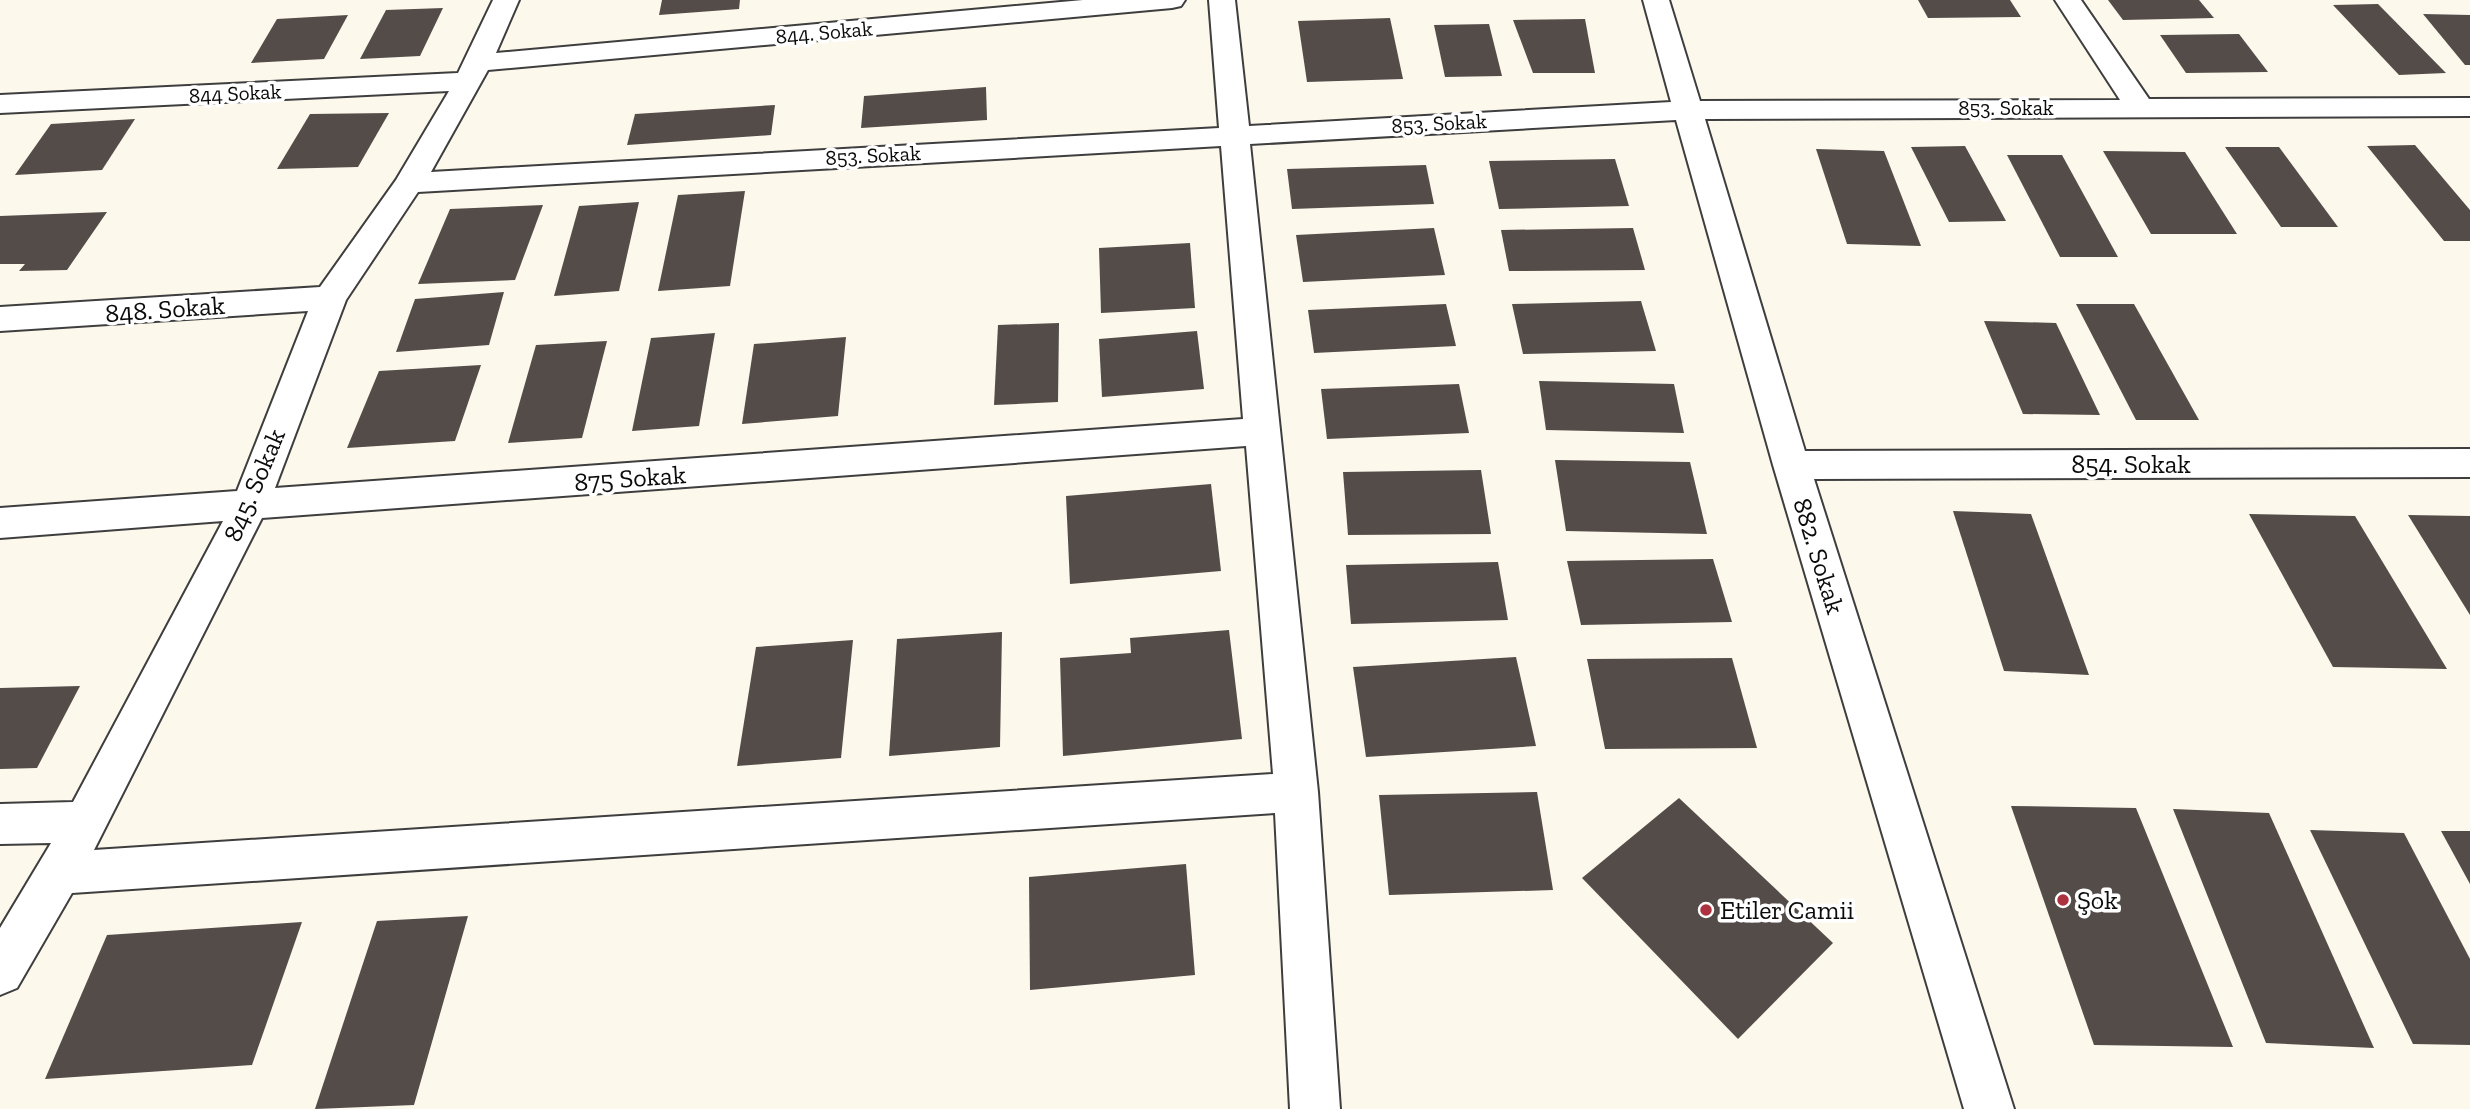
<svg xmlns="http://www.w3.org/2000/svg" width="2470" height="1109" font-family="'Zilla Slab',serif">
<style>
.building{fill:#534c49}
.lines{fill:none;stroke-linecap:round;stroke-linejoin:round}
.minor-casing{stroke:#3e3e3e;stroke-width:4}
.minor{fill:#fff;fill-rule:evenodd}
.poi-dot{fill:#ac3240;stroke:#fff;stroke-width:2.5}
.labels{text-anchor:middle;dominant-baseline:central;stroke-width:7;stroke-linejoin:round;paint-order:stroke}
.far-street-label{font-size:21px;fill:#0b0b0b;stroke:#fff}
.street-label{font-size:26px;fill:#0b0b0b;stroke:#fff}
.poi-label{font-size:26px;fill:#0b0b0b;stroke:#fff;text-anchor:start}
</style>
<rect width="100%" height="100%" fill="#fdf8ec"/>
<!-- building -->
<g class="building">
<polygon points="662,0 740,0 739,9 659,15"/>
<polygon points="1918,0 2010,0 2021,17 1928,18"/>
<polygon points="2108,0 2199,0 2214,18 2123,20"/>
<polygon points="2378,4 2446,73 2399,75 2333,5"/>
<polygon points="443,8 420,56 360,59 386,10"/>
<polygon points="2423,14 2470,15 2470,65 2465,65"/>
<polygon points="348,15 324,59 251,63 277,19"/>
<polygon points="1390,18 1403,79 1307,82 1298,21"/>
<polygon points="1585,19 1595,73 1533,73 1513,20"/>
<polygon points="1489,24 1502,76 1445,77 1434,25"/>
<polygon points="2239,34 2268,72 2186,73 2160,35"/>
<polygon points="986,87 987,120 861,128 864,96"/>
<polygon points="775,105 771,135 627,145 635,114"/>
<polygon points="389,113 358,167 277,169 310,114"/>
<polygon points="135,119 102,170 15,175 51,124"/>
<polygon points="2415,145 2470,210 2470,241 2444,241 2367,146"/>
<polygon points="1965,146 2006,221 1949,222 1911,147"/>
<polygon points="2225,147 2279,147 2338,227 2281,227"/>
<polygon points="1816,149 1884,151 1921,246 1847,244"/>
<polygon points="2103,151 2185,152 2237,234 2151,234"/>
<polygon points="2007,155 2062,155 2118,257 2060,257"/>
<polygon points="1615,159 1629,206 1499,209 1489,161"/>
<polygon points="1426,165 1434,204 1292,209 1287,169"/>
<polygon points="745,191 730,286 658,291 678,195"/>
<polygon points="639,202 619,291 554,296 579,206"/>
<polygon points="543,205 515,280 418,284 450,209"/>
<polygon points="107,212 67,270 19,271 25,264 0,264 0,216"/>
<polygon points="1434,228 1445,275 1303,282 1296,235"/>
<polygon points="1633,228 1645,270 1509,271 1501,230"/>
<polygon points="1190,243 1195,308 1101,313 1099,248"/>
<polygon points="504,292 489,345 396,352 415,299"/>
<polygon points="1641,301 1656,351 1523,354 1512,304"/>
<polygon points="1446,304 1456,346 1314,353 1308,310"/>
<polygon points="2076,304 2134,304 2199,420 2136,420"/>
<polygon points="1984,321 2056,323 2100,415 2023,414"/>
<polygon points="1059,323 1058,402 994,405 998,325"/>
<polygon points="1197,331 1204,389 1102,397 1099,339"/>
<polygon points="715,333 699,426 632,431 651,338"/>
<polygon points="846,337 838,416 742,424 754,344"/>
<polygon points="607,341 582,438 508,443 536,345"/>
<polygon points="481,365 455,441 347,448 379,371"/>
<polygon points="1539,381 1674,384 1684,433 1546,430"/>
<polygon points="1459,384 1469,433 1327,439 1321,389"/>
<polygon points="1555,460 1690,462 1707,534 1566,531"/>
<polygon points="1481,470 1491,534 1348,535 1343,472"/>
<polygon points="1211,484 1221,571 1070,584 1066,496"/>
<polygon points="1953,511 2031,514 2089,675 2004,671"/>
<polygon points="2249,514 2355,516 2447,669 2333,667"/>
<polygon points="2408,515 2470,516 2470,615"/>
<polygon points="1713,559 1732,622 1581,625 1567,561"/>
<polygon points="1498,562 1508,620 1351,624 1346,565"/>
<polygon points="1229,630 1242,739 1063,756 1060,658 1131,653 1130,638"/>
<polygon points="1002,632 1000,747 889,756 897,639"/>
<polygon points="853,640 841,758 737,766 756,647"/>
<polygon points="1516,657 1536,746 1366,757 1353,667"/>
<polygon points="1732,658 1757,748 1605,749 1587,659"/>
<polygon points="80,686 37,768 0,769 0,688"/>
<polygon points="1537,792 1553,890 1389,895 1379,795"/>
<polygon points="1679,798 1833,943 1738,1039 1582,878"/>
<polygon points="2011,806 2136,808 2233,1047 2094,1045"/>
<polygon points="2173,809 2269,813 2374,1048 2266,1043"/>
<polygon points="2310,830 2404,833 2470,959 2470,1045 2413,1044"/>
<polygon points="2441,831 2470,831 2470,884"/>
<polygon points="1186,864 1195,975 1030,990 1029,877"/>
<polygon points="468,916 414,1105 315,1109 377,921"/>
<polygon points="302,922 252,1065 45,1079 107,935"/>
</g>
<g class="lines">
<defs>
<path id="minor" d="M493,0H519L496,53L1083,0H1185L1181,6L1172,8L488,70L431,172L1219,128L1209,0H1235L1249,126L1671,102L1643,0H1669L1700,101L2120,100L2055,0H2081L2149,99L2470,98V116L1705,119L1805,451L2470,449V477L1814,479L2014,1109H1964L1773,465L1676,120L1250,144L1318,792L1340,1109H1290L1275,813L72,893L17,988L0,995V928L51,843L0,844V804L73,802L223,521L0,538V508L237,491L308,311L0,331V307L320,287L396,180L449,91L0,113V95L458,73ZM1221,146L1243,419L275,488L346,300L418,192ZM1246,446L1273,774L94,850L262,518Z"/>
</defs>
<!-- minor casing -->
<use href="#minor" class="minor-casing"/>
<!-- minor -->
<use href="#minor" class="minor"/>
</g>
<!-- markers -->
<g class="poi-dot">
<circle cx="2063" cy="900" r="7"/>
<circle cx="1706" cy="910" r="7"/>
</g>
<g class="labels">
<!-- far-street labels -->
<g class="far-street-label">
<text transform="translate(824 32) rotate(-5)">844. Sokak</text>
<text transform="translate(235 93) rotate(-3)">844 Sokak</text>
<text x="2006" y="107">853. Sokak</text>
<text transform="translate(1439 123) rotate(-3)">853. Sokak</text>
<text transform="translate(873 155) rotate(-3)">853. Sokak</text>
</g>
<!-- street labels -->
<g class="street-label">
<text transform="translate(165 309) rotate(-4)">848. Sokak</text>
<text x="2131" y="464">854. Sokak</text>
<text transform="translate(630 478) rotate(-4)">875 Sokak</text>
<text transform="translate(254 485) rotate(-67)">845. Sokak</text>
<text transform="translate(1819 556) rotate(73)">882. Sokak</text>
</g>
<!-- poi labels -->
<g class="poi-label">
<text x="2077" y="900">Şok</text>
<text x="1720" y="910">Etiler Camii</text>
</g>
</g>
</svg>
